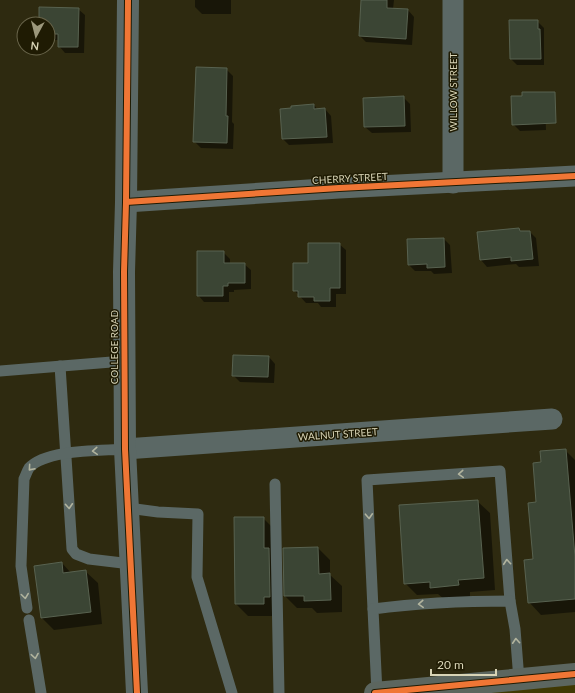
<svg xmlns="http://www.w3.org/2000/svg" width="575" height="693" font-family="Lato,sans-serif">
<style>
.built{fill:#403903}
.shadow{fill:#0007}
.building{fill:#3b4534;stroke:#586250}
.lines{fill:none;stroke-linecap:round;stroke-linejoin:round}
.service{stroke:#5b6865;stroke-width:11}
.minor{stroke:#5b6865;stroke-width:21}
.tertiary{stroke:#5b6865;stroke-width:22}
.primary{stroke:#5c665f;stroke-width:22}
.cycleway-casing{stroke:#1f1b03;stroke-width:8}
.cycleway{stroke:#f07635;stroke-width:6}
.oneway{stroke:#b2b49e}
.labels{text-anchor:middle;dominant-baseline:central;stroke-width:3;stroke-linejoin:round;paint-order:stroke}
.street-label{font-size:10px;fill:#d8d4b6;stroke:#1f1b03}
</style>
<rect width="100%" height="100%" fill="#2e2a10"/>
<!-- built -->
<polygon class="built" points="575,674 575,693 375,693"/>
<!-- shadow -->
<g class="shadow">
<polygon points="195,0 231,0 231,14 202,14 195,7"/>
<polygon points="362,0 394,0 393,9 408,10 414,17 412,45 366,42 360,36"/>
<polygon points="78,9 85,15 84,53 65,53 59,46 59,40 48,40 48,24 40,24"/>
<polygon points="537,21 544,28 544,65 517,65 511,59"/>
<polygon points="226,69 233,76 232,122 234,124 233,149 201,148 195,142"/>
<polygon points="403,97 410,104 411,132 372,133 365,127"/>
<polygon points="545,100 546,130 520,131 513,124"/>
<polygon points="314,105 318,110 325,109 331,116 333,143 289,145 283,139 292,109"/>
<polygon points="519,229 522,232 530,232 536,238 539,266 519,267 516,264 487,267 481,260 478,233"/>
<polygon points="444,239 450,245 452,273 434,274 431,271 415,271 409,265"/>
<polygon points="339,244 346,250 346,294 336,294 336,307 321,307 318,303 306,303 294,290 309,264"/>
<polygon points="223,252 230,259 230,264 244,264 251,270 251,289 234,290 234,292 229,292 229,302 204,302 198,295"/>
<polygon points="269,357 275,364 274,383 240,382 233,375"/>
<polygon points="565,450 575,460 575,612 541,615 529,602 534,560 537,503 542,463"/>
<polygon points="477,501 490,513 495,590 470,592 470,597 444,599 438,594 417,595 405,583"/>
<polygon points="263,518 275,530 276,616 248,616 236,604"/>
<polygon points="318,548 330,560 330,575 342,586 342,612 317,613 312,608 297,608 285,596"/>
<polygon points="62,563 71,573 85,571 98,583 102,624 54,630 42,618"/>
</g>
<!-- building -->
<g class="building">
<polygon points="361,0 387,0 387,8 408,9 406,39 359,36"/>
<polygon points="39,7 79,8 78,47 58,47 58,34 48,34 48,24 39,24"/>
<polygon points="509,20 538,20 538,29 540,29 541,59 510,59"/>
<polygon points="196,67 227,68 226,116 228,116 227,143 193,142"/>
<polygon points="522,92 555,92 556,123 512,125 511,96 522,96"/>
<polygon points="404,96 405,126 364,127 363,98"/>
<polygon points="314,104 314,109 325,108 327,137 282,139 280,109 291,108 291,106"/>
<polygon points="519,228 520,231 530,231 533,259 511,261 511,257 480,260 477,232"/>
<polygon points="444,238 445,267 427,268 427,264 408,265 407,239"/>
<polygon points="308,243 340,243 340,288 330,288 330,301 314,301 314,297 298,297 298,291 293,291 293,263 308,263"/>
<polygon points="197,251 224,251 224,263 245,263 245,283 228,283 228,286 223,286 223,296 197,296"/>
<polygon points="233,355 269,356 268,377 232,376"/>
<polygon points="566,449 575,557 575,599 528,603 524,560 533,559 528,503 536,502 533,463 541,462 540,451"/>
<polygon points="478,500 484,578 458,580 459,585 430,588 430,582 404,584 399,505"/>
<polygon points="234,517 264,517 264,548 269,548 270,597 264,597 264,604 235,604"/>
<polygon points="318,547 319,574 330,573 331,600 304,601 304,596 284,596 283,548"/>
<polygon points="62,562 63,573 86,570 91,612 41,618 34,566"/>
</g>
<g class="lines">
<!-- service -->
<g class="service">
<polyline points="60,366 72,549 76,554 89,559 131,564"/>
<polyline points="0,371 124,361"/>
<polyline points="275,484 279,693"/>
<polyline points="128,508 158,512 198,514 197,577 232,693"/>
<path d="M27,608L21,566L24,479C26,475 27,471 29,468C46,449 101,451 125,449"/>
<polyline points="373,609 367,480 500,471 510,601"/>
<polyline points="29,620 41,693"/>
<path d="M377,693L373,609C419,603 465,601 510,601L515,629L519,680"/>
</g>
<!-- minor -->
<g class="minor">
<polyline points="453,0 453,183"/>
<polyline points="126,202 339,188 575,176"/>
<polyline points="125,449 552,419"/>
</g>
<!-- tertiary -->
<polyline class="tertiary" points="128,0 126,202 124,272 125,449 137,693"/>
<!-- primary -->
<polyline class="primary" points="375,693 575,674"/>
<defs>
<g id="cycleway">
<polyline points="128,0 126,202 124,272 125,449 137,693"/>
<polyline points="126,202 339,188 575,176"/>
<polyline points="375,693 575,674"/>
</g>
</defs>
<!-- cycleway casing -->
<use href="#cycleway" class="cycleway-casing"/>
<!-- cycleway -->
<use href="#cycleway" class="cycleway"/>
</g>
<!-- one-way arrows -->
<defs><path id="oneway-chevron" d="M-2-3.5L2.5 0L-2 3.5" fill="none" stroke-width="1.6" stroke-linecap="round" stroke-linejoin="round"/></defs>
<g class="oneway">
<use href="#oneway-chevron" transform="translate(95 451) rotate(176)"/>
<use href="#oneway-chevron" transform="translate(31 468) rotate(131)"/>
<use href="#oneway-chevron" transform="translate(461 474) rotate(176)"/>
<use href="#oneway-chevron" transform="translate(69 506) rotate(86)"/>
<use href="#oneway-chevron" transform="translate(369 516) rotate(87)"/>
<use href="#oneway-chevron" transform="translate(507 562) rotate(-95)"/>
<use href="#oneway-chevron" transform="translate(25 596) rotate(82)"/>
<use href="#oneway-chevron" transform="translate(421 604) rotate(177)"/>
<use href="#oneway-chevron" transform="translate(516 641) rotate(-94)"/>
<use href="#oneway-chevron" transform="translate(35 656) rotate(81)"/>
</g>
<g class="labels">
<!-- street labels -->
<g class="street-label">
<text transform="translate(453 92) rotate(-90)">WILLOW STREET</text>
<text transform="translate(350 178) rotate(-3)">CHERRY STREET</text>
<text transform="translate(114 347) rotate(-90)">COLLEGE ROAD</text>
<text transform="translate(338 434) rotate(-4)">WALNUT STREET</text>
</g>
</g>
<!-- north arrow -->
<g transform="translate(36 36) rotate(187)"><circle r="19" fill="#1f1b03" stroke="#69654b"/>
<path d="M0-3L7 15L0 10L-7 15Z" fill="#9c987c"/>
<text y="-6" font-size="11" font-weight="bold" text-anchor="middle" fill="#d8d4b6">N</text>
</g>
<!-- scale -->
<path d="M431 669v6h65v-6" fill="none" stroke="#d8d4b6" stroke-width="2"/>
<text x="437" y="669" font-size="12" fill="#d8d4b6" stroke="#1f1b03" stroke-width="3" paint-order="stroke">20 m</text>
</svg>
